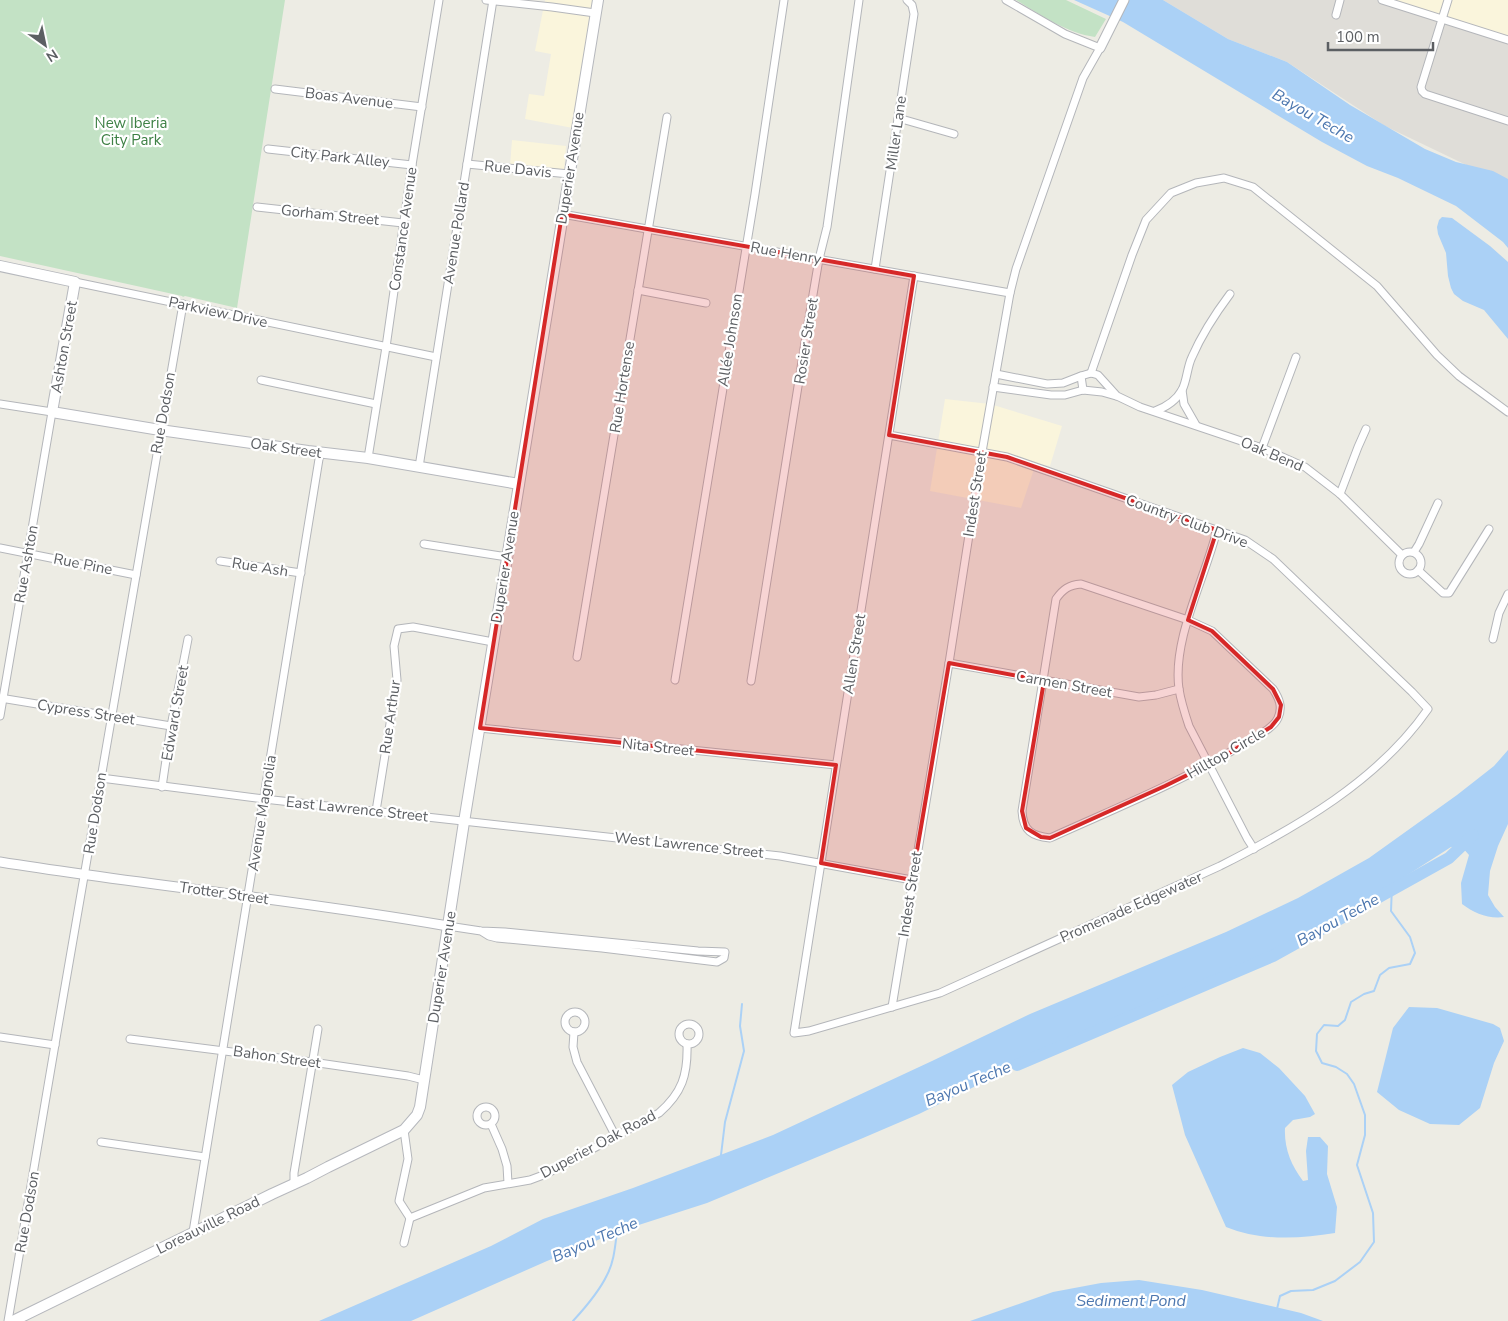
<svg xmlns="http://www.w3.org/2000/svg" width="1508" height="1321" font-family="'Nunito Sans',sans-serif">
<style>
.commercial{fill:#faf5dc}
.industrial{fill:#dfddd8}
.green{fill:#c3e2c5}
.water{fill:#abd1f6}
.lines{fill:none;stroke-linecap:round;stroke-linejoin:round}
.stream{stroke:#abd1f6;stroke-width:2}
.river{stroke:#abd1f6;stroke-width:12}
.minor-casing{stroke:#b4b6ba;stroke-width:9}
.tertiary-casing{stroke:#b4b6ba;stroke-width:11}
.secondary-casing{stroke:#b6b8bd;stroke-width:12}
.minor{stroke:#fff;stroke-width:7}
.tertiary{stroke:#fff;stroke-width:9}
.secondary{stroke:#fff;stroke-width:10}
.marked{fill:#d62828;fill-opacity:0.2;stroke:#d62828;stroke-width:4;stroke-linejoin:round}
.labels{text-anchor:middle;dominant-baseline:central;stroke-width:4.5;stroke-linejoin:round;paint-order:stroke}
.street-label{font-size:15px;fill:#5c5f63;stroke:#fff}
.park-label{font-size:15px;fill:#3e8145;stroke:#fff}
.water-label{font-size:16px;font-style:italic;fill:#4d77af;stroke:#fff}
</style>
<rect width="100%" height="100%" fill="#edece4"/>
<!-- commercial -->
<g class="commercial">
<polygon points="545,0 597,0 573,128 525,119 529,94 544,96 551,54 535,51"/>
<polygon points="1384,0 1508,0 1508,40"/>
<polygon points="512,140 566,146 564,171 510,166"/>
<polygon points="945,399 990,404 1062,426 1050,466 1036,463 1021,508 930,491"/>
</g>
<!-- industrial -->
<polygon class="industrial" points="1163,0 1384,0 1508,40 1508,185 1385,126 1287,62 1228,39"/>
<!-- green -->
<g class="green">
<polygon points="0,0 285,0 237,308 185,296 183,297 182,296 0,256"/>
<path d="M1016,0H1066L1106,19L1095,37C1067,33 1041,15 1016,0Z"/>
</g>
<!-- water -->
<g class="water">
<polygon points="1074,0 1163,0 1228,39 1287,62 1350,105 1425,149 1456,162 1493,171 1508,179 1508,248 1503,242 1456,206 1398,178 1367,166 1322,142 1123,22"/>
<polygon points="1442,217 1452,218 1490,246 1508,262 1508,339 1484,310 1463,301 1454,294 1451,288 1448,276 1446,253 1438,234 1437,227 1439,220"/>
<path d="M1508,750V824L1498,846L1490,871L1488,895L1495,907L1504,917C1488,919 1474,913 1462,904L1461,883L1469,855L1461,846L1451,847L1392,885L1278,950L1215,978L1166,996L1124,1015L1057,1046L919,1114L863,1138L707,1203L617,1232L547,1261L411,1321H319L491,1246L543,1219L633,1188L773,1135L932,1061L1030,1014L1226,932L1298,898L1369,858L1457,795L1494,766Z"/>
<polygon points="1409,1007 1437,1008 1493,1024 1500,1028 1504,1041 1494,1063 1480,1108 1459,1125 1430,1124 1399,1110 1377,1092 1393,1028"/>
<path d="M1243,1048L1260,1053L1279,1068L1305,1096L1315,1114L1310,1117L1293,1120L1285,1128C1284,1148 1291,1165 1303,1181L1308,1180L1306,1151L1308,1137H1320L1328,1146L1327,1174L1337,1207L1335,1233C1299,1239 1260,1241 1226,1227L1185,1135L1172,1085L1188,1072L1220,1057Z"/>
<polygon points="1139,1280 1202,1290 1301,1313 1323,1321 970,1321 1053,1292 1101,1283"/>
</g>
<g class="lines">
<!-- stream -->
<g class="stream">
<polyline points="721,1155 725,1122 744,1051 740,1026 742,1004"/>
<polyline points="1277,1309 1280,1296 1291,1291 1313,1290 1335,1281 1360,1262 1374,1242 1373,1213 1357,1165 1365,1135 1365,1115 1354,1084 1347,1074 1336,1067 1322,1063 1316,1051 1317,1034 1324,1025 1338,1026 1345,1020 1351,1002 1364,994 1374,991 1380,975 1389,968 1410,964 1415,953 1410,937 1391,911 1392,885"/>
<path d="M573,1321C584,1309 600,1290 607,1275C614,1262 615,1247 617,1232"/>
</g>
<!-- river -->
<polyline class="river" points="1017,1065 1273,956 1449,858 1473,835"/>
<defs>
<g id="minor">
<polyline points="486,0 552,7 595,13"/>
<polyline points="1382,0 1508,40"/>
<polyline points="1448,0 1421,87 1422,91 1425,94 1508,121"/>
<polyline points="1336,15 1340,0"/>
<polyline points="275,89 422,107"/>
<polyline points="898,118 954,134"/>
<polyline points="268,149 412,165"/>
<polyline points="467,164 569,174"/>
<polyline points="257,207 403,223"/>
<polyline points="562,214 1010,293"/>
<polyline points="875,269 914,14 912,5 907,0"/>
<polyline points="75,282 436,357"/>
<polyline points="638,290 706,303"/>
<polyline points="1091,373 1132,255 1146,220 1171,193 1196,183 1224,178 1253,187 1377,286 1437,355 1459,376 1508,412"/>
<polyline points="996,374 1047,384 1063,383 1081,376"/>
<polyline points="261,380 376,404"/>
<polyline points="993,387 1051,395 1065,395 1083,390 1102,392 1116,396"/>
<polyline points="1083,390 1081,376 1091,373 1098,375 1117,396 1140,407 1262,448 1305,467 1340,494 1402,555"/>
<polyline points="1182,390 1184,404 1196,425"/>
<polyline points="0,404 52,412 0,716"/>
<path d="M1155,411C1166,407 1176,401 1182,390C1187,381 1187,367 1192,357C1202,334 1215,314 1230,294"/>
<path d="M889,435L1007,457L1245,540L1273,559L1412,692L1428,709C1378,781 1297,827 1220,866L940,993L809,1031L794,1033L914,276"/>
<polyline points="1262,448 1296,357"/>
<polyline points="368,458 386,347 412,165 439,0"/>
<polyline points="419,467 493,0"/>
<polyline points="1340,494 1358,447 1366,429"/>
<path d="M1217,530C1205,579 1172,639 1179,689C1181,702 1185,714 1189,726L1247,838L1254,849"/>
<polyline points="424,544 507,557"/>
<polyline points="0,548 136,575"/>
<polyline points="1414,552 1419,544 1438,503"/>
<circle cx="1410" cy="563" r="11"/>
<polyline points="220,561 301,573"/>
<polyline points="1418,570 1443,593 1449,593 1489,529"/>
<path d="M1081,584L1188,620L1212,631L1273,689C1279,698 1283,707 1278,718C1273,729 1256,736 1245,743C1184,781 1116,808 1050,838C1032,836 1023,831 1022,811L1056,599C1063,589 1069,585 1081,584Z"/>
<polyline points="1493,639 1499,613 1508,594"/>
<polyline points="577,657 667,117"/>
<polyline points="949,663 1139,697 1156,695 1179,689"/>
<polyline points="675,680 755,194 784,0"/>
<polyline points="751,681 807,330 819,259 827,227 859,0"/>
<polyline points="0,698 171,726"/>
<polyline points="480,728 836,765"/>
<polyline points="101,778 264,799 780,856 912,880"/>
<polyline points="162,787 171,726 188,639"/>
<polyline points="376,811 397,680 394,646 398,629 413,627 493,642"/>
<polyline points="448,926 481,931 505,932 698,951 725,952 724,958 717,962 602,948 497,938 489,936 481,931"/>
<polyline points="892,1007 949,663 982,452 1010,293 1016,269 1083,78 1100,48 1065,34 1006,0"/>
<circle cx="575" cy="1022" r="10"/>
<circle cx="689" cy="1034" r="10"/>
<polyline points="574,1032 573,1047 577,1062 615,1135"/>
<polyline points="0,1037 55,1045"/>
<polyline points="130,1039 312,1062 408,1076 424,1080"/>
<circle cx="486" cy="1116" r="9"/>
<polyline points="491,1124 502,1149 507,1166 508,1183"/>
<polyline points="404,1130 408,1159 399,1201 410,1218"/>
<polyline points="101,1142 205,1157"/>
<polyline points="294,1185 294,1173 318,1029"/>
<path d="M410,1218L484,1188L530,1180L546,1174L659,1113C682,1093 688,1075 687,1044"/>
<polyline points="193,1232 320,453"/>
<polyline points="404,1243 410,1218"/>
<path d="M8,1321C66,982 122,643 183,304"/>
</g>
<g id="tertiary">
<polyline points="1100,48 1124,0"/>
<path d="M0,862C149,886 300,900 448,926"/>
</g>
<g id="secondary">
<polyline points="0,266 75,282 52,412 160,430 308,451 368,458 519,484"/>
<polyline points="13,1321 272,1194 307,1178 328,1167 404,1130 417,1115 420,1107 464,822 598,0"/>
</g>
</defs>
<!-- minor casing -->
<use href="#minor" class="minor-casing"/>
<!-- tertiary casing -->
<use href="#tertiary" class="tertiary-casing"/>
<!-- secondary casing -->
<use href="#secondary" class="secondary-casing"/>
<!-- minor -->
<use href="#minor" class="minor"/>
<!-- tertiary -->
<use href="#tertiary" class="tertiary"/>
<!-- secondary -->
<use href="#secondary" class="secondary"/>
</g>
<!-- marked area -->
<path class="marked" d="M562,214L914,276L889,435L1007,457L1217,530L1188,620L1212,631L1273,689L1281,705L1279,717L1271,727L1218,760L1165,786L1050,838L1041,837L1026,828L1022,811L1044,681L949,663L912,880L821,863L836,765L480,728Z"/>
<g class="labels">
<!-- street labels -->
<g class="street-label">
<text transform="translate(349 98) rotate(7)">Boas Avenue</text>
<text transform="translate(896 133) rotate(-82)">Miller Lane</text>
<text transform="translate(340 157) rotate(6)">City Park Alley</text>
<text transform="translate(570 168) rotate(-81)">Duperier Avenue</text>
<text transform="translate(518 169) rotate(6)">Rue Davis</text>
<text transform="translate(330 215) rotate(6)">Gorham Street</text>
<text transform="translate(403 229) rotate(-82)">Constance Avenue</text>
<text transform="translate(456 233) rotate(-81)">Avenue Pollard</text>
<text transform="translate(786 253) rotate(10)">Rue Henry</text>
<text transform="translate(218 312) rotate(12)">Parkview Drive</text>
<text transform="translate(730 340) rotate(-81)">Allée Johnson</text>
<text transform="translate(806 341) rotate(-81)">Rosier Street</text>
<text transform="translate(64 347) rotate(-80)">Ashton Street</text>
<text transform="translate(622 387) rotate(-81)">Rue Hortense</text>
<text transform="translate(163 413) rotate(-80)">Rue Dodson</text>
<text transform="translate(286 448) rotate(8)">Oak Street</text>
<text transform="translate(1272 454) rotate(23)">Oak Bend</text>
<text transform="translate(975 494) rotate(-81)">Indest Street</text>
<text transform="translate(1187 521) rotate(20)">Country Club Drive</text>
<text transform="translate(26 564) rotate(-80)">Rue Ashton</text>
<text transform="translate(83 564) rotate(11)">Rue Pine</text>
<text transform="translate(260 567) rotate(9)">Rue Ash</text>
<text transform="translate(505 567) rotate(-81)">Duperier Avenue</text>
<text transform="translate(854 654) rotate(-81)">Allen Street</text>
<text transform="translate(1064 684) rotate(10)">Carmen Street</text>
<text transform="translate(86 712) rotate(9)">Cypress Street</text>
<text transform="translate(175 713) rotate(-80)">Edward Street</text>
<text transform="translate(390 717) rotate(-82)">Rue Arthur</text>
<text transform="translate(658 747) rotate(6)">Nita Street</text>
<text transform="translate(1226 753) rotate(-30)">Hilltop Circle</text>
<text transform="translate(357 809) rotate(6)">East Lawrence Street</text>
<text transform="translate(95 813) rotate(-81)">Rue Dodson</text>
<text transform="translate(262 813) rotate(-81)">Avenue Magnolia</text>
<text transform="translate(689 845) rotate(6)">West Lawrence Street</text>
<text transform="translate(224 893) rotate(8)">Trotter Street</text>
<text transform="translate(910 894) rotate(-81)">Indest Street</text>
<text transform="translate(1131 907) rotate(-24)">Promenade Edgewater</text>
<text transform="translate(442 967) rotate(-81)">Duperier Avenue</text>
<text transform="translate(277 1057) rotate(8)">Bahon Street</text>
<text transform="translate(598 1144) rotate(-28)">Duperier Oak Road</text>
<text transform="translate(27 1212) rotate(-80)">Rue Dodson</text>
<text transform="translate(208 1225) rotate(-26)">Loreauville Road</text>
</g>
<!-- park labels -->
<g class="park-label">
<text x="131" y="123">New Iberia<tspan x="131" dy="17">City Park</tspan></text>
</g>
<!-- water labels -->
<g class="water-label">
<text transform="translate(1313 116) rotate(30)">Bayou Teche</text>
<text transform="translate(1338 920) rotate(-29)">Bayou Teche</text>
<text transform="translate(968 1084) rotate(-23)">Bayou Teche</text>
<text transform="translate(595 1240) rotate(-23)">Bayou Teche</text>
<text x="1131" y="1301">Sediment Pond</text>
</g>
</g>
<!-- north arrow -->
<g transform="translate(45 45) rotate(147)" stroke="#ffffff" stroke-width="4" paint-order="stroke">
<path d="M0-4L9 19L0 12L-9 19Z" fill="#5c5f63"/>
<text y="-8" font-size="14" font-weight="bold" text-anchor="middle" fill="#5c5f63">N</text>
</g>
<!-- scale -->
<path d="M1328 42v8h105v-8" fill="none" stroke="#5c5f63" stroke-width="2.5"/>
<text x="1336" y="42" font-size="15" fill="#5c5f63" stroke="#ffffff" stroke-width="4" paint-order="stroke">100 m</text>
</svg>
